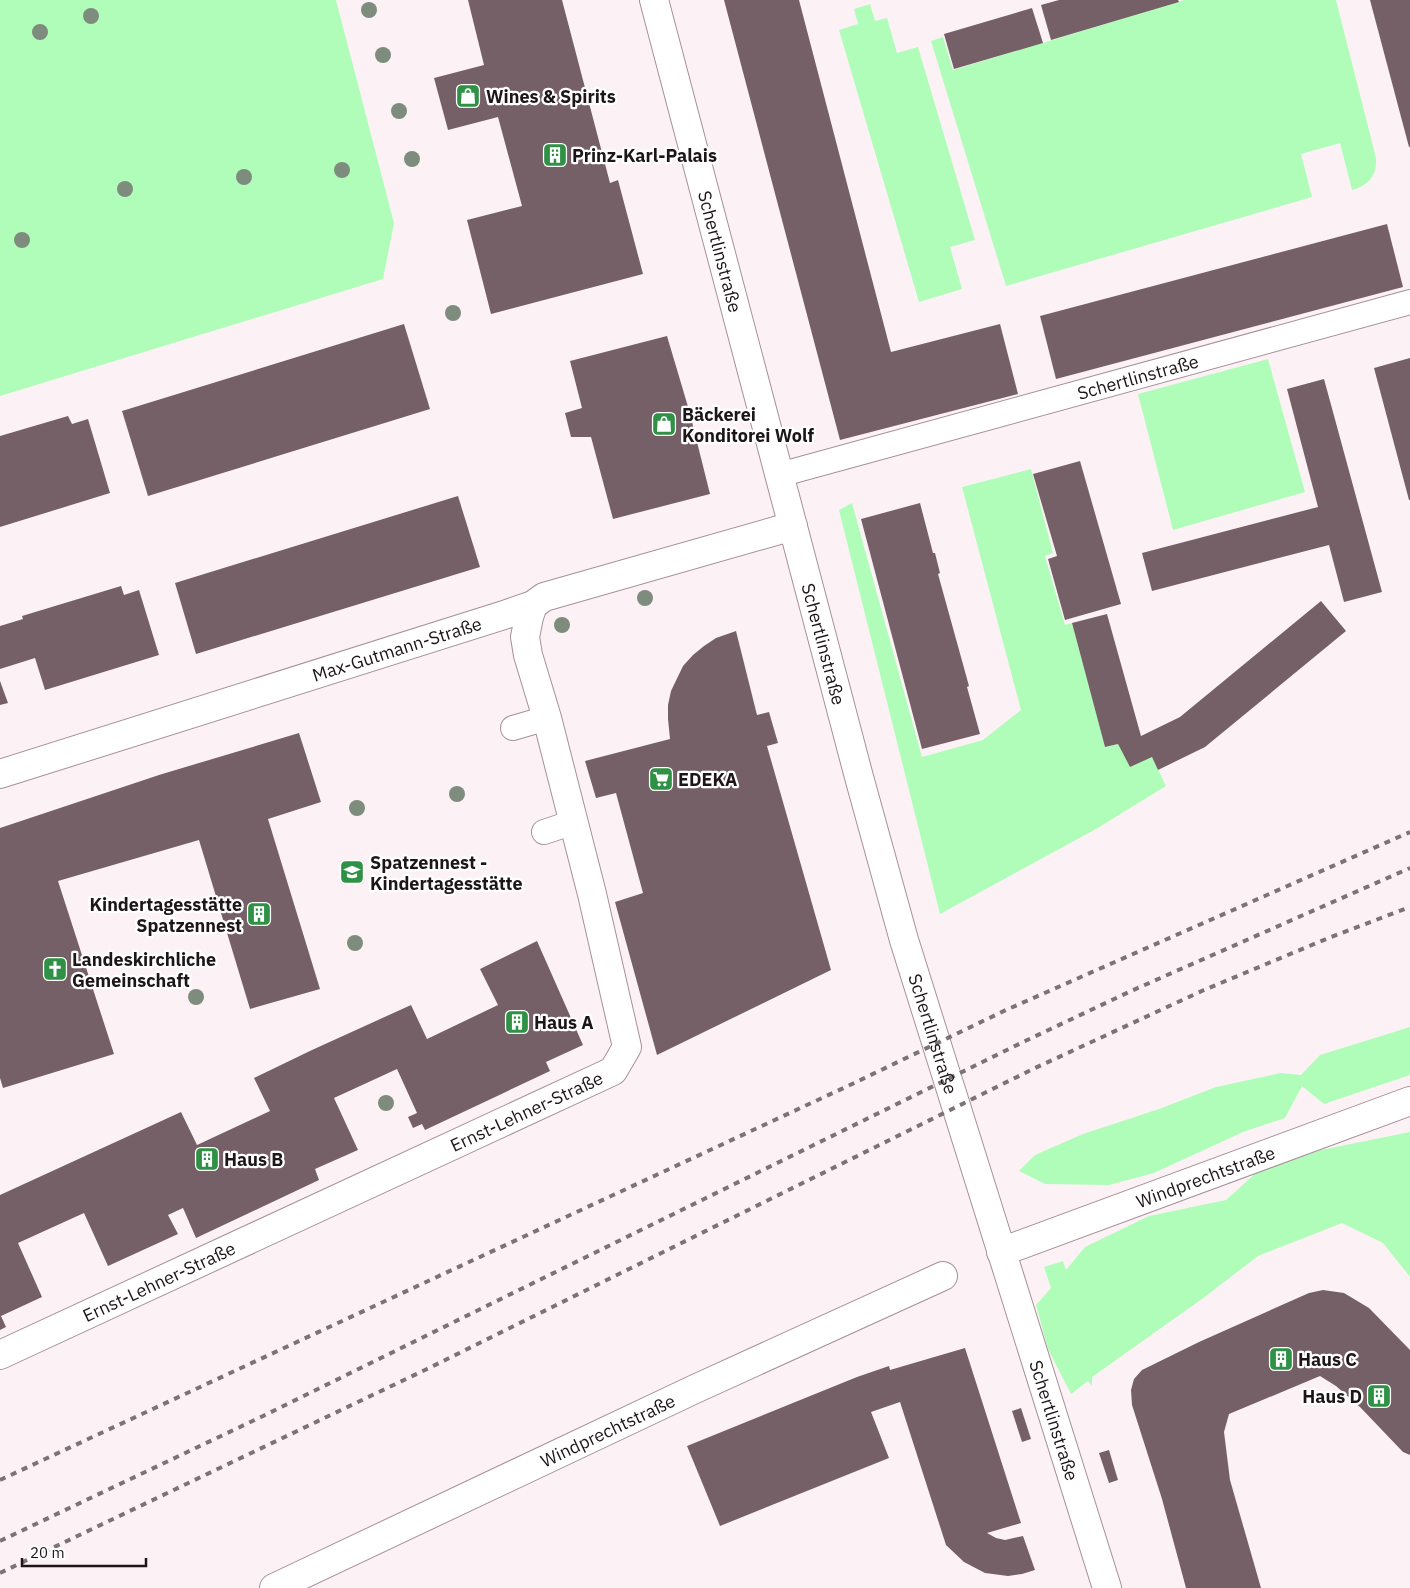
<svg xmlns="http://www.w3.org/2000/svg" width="1410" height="1588" font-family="'IBM Plex Sans',sans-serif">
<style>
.green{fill:#b0fdba}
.building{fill:#766067}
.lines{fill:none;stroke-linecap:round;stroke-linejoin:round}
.lane-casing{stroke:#a79098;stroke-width:26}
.street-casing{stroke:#a79098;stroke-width:30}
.secondary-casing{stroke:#a79098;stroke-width:30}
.lane{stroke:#fff;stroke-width:24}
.street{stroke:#fff;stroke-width:28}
.secondary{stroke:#fff;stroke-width:28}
.rail{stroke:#7c7376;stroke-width:4;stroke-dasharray:6 6;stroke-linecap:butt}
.tree{fill:#7e8c7e}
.labels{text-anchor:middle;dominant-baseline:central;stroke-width:4.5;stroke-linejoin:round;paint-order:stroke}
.poi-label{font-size:18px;font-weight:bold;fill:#1d1518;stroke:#fff;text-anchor:start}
.street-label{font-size:18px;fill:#1d1518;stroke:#fff}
</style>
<rect width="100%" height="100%" fill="#fcf2f5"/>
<!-- green -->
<g class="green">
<polygon points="0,0 336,0 394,223 383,279 0,396"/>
<path d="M1184,0H1336L1376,158C1377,176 1369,185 1352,190L1340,143L1301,154L1312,197L1006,286L931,41L943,37L953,70Z"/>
<polygon points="870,4 875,21 887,18 897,53 918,47 975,240 950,247 962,289 919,302 839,30 858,24 854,9"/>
<polygon points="1268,359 1305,492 1173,530 1138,394"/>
<polygon points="1031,469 1053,553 1045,556 1065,625 1072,623 1105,747 1118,744 1152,757 1166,786 1096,829 940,914 839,510 852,503 922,757 983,740 1021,710 962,487"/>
<polygon points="1410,1027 1410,1075 1324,1104 1302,1086 1285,1118 1243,1132 1154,1173 1109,1185 1045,1184 1019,1171 1035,1155 1083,1134 1159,1109 1216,1087 1281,1073 1301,1075 1320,1055"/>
<polygon points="1410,1132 1410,1277 1383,1243 1342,1223 1258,1256 1202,1299 1092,1377 1092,1386 1088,1381 1071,1394 1048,1349 1036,1305 1051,1288 1044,1267 1063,1261 1066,1270 1085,1247 1149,1216 1226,1200 1256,1173 1321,1150"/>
</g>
<!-- building -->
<g class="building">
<polygon points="468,0 562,0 610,183 618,180 643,274 491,314 467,220 522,206 498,117 448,130 434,78 484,65"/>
<polygon points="724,0 799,0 891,352 1000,324 1018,394 840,440"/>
<polygon points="1059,0 1178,0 1179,2 1051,40 1041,5"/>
<polygon points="1370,0 1410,0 1410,147 1409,147"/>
<polygon points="1032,8 1043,43 954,69 944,34"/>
<polygon points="1387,224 1403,287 1056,379 1040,316"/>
<polygon points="404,324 430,409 148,496 122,411"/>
<polygon points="667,336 689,410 710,494 613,519 591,437 571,437 565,413 582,408 570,361"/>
<polygon points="1410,358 1410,500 1409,500 1374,368"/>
<polygon points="1324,379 1382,592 1344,602 1329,545 1152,591 1142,553 1318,507 1287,389"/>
<polygon points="68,416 72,424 88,419 110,493 0,527 0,436"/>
<polygon points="1080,461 1121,604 1065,620 1048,559 1057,556 1033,474"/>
<polygon points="458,496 480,567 196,654 175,583"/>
<polygon points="920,503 933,553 935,553 940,573 938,574 969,686 967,687 980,734 922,749 861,519"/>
<polygon points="121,586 124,595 139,590 159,655 45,690 35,658 0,669 0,626 23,619 22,616"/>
<polygon points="1321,601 1346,631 1205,747 1158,770 1152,757 1130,767 1118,744 1105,747 1072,623 1107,614 1141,736 1180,717"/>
<polygon points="736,631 757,715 769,712 778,743 767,746 831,970 657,1055 615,902 643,893 616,793 596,798 585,761 670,739 668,719 668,705 671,691 683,666 693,655 704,646 716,638"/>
<polygon points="0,681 8,703 0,705"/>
<polygon points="299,733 321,802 268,819 320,989 250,1009 199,840 58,881 114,1054 3,1088 0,1078 0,828 159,775"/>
<polygon points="537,941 583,1045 546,1062 550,1071 425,1130 422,1124 413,1128 408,1117 417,1113 397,1069 334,1098 358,1150 315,1169 319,1180 196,1238 183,1208 168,1215 178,1234 108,1266 84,1213 18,1243 42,1297 1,1316 6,1327 0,1330 0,1195 181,1112 197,1145 270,1111 254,1078 312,1050 411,1005 427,1039 498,1005 480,969"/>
<polygon points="1323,1290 1344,1293 1369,1308 1410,1350 1410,1455 1403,1452 1360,1407 1336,1386 1320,1376 1229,1414 1224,1432 1230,1480 1261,1588 1186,1588 1162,1499 1132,1405 1131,1390 1134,1379 1142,1370 1199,1342 1309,1293"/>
<polygon points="965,1348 1021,1523 987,1533 996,1538 1005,1540 1023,1536 1035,1570 1022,1574 1008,1576 985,1573 964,1562 946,1545 900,1402 871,1412 889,1458 720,1526 687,1446 857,1377 889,1366 890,1370"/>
<polygon points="1021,1408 1031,1439 1022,1442 1012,1411"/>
<polygon points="1109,1450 1118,1480 1109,1483 1099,1453"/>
</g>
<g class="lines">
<defs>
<g id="lane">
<path id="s1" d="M779,475L1410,302"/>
<polyline points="513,728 547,718"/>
<polyline points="544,832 574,822"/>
</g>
<g id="street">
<path id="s2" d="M0,774L507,614L533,605L544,597L793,526"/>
<path id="s3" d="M1001,1252L1410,1101"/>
<path id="s4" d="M0,1355L613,1071L627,1047L592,894L547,718L528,655L525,637L529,617L533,605"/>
<path id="s5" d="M274,1588L695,1389L943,1276"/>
</g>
<g id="secondary">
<path id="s6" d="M654,0L859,777L904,940L1107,1588"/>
</g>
</defs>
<!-- lane casing -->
<use href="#lane" class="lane-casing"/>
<!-- street casing -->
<use href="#street" class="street-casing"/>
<!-- secondary casing -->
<use href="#secondary" class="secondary-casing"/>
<!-- lane -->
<use href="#lane" class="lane"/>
<!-- street -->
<use href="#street" class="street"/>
<!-- secondary -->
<use href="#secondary" class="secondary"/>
<!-- rail -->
<g class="rail">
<polyline points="0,1480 850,1085 1006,1010 1410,832"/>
<polyline points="0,1541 261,1417 1021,1043 1131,991 1410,868"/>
<polyline points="0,1573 427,1369 1033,1069 1204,990 1331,937 1410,907"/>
</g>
</g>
<!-- trees -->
<g class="tree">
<circle cx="369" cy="10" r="8"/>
<circle cx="91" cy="16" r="8"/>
<circle cx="40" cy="32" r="8"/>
<circle cx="383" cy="55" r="8"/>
<circle cx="399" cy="111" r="8"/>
<circle cx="412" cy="159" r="8"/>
<circle cx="342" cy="170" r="8"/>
<circle cx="244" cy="177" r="8"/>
<circle cx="125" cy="189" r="8"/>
<circle cx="22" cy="240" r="8"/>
<circle cx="453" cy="313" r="8"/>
<circle cx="645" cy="598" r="8"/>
<circle cx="562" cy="625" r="8"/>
<circle cx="457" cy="794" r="8"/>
<circle cx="357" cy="808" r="8"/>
<circle cx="355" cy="943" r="8"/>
<circle cx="196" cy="997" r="8"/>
<circle cx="386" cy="1103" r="8"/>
</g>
<!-- icons -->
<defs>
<symbol id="shop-square" viewBox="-11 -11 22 22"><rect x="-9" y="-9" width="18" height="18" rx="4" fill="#2e9146" stroke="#fff"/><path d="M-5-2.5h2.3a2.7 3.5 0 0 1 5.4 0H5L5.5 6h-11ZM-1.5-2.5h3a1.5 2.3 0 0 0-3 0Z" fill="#fff"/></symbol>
<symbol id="building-square" viewBox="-11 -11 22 22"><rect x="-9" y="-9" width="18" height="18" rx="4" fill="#2e9146" stroke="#fff"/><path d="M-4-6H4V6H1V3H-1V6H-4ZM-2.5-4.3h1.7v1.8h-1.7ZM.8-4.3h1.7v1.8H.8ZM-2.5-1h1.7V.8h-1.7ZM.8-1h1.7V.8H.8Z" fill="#fff"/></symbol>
<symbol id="supermarket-square" viewBox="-11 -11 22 22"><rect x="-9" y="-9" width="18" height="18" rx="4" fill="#2e9146" stroke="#fff"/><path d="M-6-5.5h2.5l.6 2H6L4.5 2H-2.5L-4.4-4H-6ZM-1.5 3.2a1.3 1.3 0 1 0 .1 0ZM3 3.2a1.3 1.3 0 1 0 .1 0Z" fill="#fff"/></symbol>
<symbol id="school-square" viewBox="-11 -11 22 22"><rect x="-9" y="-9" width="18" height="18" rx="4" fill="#2e9146" stroke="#fff"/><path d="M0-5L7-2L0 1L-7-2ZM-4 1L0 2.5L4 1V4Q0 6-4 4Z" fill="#fff"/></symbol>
<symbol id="church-square" viewBox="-11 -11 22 22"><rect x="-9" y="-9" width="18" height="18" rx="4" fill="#2e9146" stroke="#fff"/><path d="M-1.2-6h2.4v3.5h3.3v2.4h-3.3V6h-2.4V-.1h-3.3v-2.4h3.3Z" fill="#fff"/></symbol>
</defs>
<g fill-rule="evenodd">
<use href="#shop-square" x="454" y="82" width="28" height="28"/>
<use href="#building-square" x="541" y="141" width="28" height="28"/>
<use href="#shop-square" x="650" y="410" width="28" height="28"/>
<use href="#supermarket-square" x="647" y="765" width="28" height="28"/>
<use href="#school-square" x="338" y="858" width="28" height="28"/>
<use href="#building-square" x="245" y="900" width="28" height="28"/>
<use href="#church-square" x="41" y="955" width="28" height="28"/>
<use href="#building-square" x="503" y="1008" width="28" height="28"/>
<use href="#building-square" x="193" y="1145" width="28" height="28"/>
<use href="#building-square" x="1267" y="1345" width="28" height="28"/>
<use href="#building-square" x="1365" y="1382" width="28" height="28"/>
</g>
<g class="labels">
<!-- poi labels -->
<g class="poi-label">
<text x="486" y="96">Wines &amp; Spirits</text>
<text x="572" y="155">Prinz-Karl-Palais</text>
<text x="682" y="414">Bäckerei<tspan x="682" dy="21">Konditorei Wolf</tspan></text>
<text x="678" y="779">EDEKA</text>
<text x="370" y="862">Spatzennest -<tspan x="370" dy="21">Kindertagesstätte</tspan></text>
<text x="242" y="904" text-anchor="end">Kindertagesstätte<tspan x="242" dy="21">Spatzennest</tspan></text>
<text x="72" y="959">Landeskirchliche<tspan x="72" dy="21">Gemeinschaft</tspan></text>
<text x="534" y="1022">Haus A</text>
<text x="224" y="1159">Haus B</text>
<text x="1298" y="1359">Haus C</text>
<text x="1362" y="1396" text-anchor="end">Haus D</text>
</g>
<!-- street labels -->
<g class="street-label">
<text stroke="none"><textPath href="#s6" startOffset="260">Schertlinstraße</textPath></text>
<text stroke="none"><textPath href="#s1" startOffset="372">Schertlinstraße</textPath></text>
<text stroke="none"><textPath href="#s6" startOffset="666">Schertlinstraße</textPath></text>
<text stroke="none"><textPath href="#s2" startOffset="416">Max-Gutmann-Straße</textPath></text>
<text stroke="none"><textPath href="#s6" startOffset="1071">Schertlinstraße</textPath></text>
<text stroke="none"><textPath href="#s4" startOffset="580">Ernst-Lehner-Straße</textPath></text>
<text stroke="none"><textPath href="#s3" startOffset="218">Windprechtstraße</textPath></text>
<text stroke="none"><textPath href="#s4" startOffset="175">Ernst-Lehner-Straße</textPath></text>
<text stroke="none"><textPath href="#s6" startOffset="1476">Schertlinstraße</textPath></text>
<text stroke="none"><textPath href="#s5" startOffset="369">Windprechtstraße</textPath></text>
</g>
</g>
<!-- scale -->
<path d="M22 1558v8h124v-8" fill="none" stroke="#1d1518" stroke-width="2.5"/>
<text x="30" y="1558" font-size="15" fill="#1d1518" stroke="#ffffff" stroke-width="4" paint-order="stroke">20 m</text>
</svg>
